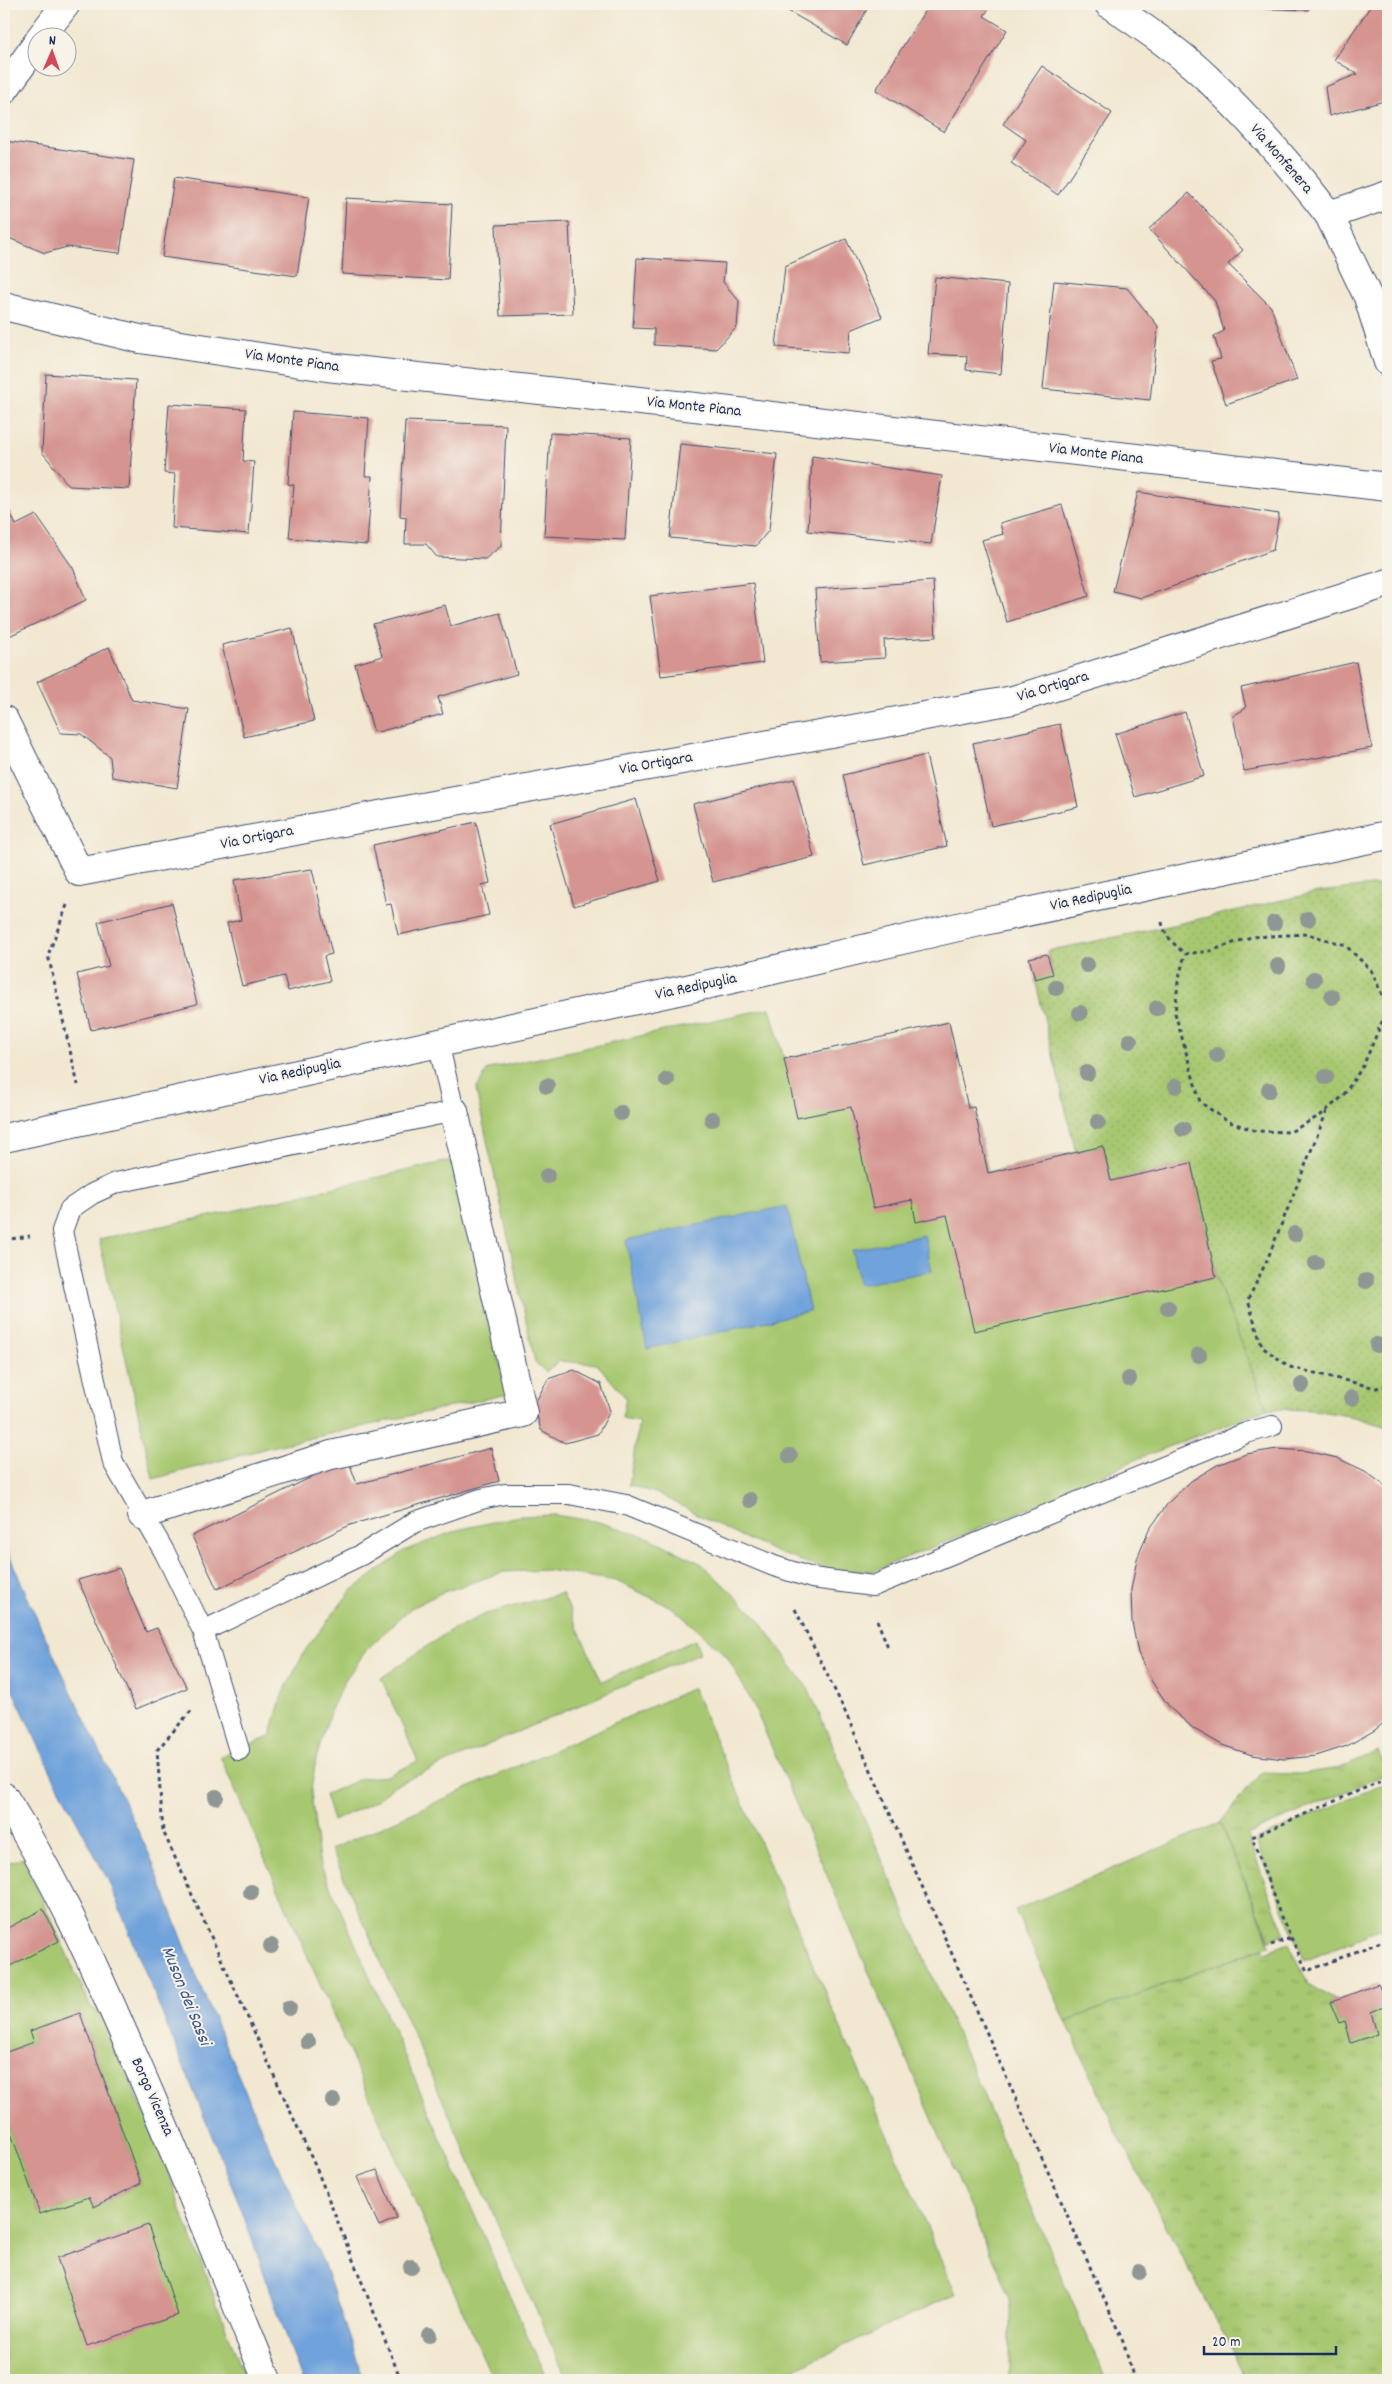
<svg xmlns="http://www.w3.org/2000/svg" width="1392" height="2384" font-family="Dekko,sans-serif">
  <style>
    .grass { fill: url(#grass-tufts); stroke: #617c67 }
    .park { fill: url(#park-dots); stroke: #617c67 }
    .garden { fill: #a7c870; stroke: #617c67 }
    .water { fill: #70a2db; stroke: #46689c }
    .building { fill: #d59490 }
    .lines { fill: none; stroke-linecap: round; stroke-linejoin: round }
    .service-casing { stroke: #3b4b6f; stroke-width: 22 }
    .pedestrian-casing { stroke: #3b4b6f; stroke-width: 30 }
    .minor-casing { stroke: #3b4b6f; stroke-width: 30 }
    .tertiary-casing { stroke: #3b4b6f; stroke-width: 30 }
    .path { stroke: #3b4b6f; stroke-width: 3; stroke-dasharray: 4 4; stroke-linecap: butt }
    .service { stroke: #fff; stroke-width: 20 }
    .pedestrian { stroke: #fff; stroke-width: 28 }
    .minor { stroke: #fff; stroke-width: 28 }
    .tertiary { stroke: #fff; stroke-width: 28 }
    .tree { fill: #8f9794 }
    .labels { text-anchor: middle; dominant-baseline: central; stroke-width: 4; stroke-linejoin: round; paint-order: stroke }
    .street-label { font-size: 16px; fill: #1b2f5e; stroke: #f7f3e8 }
    .water-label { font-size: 18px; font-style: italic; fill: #39578a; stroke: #f7f3e8 }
  </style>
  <defs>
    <pattern id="grass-tufts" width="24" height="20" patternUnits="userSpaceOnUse" patternTransform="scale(1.25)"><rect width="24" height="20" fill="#a7c870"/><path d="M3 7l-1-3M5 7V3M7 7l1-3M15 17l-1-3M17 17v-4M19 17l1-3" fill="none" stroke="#8fac63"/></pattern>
    <pattern id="park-dots" width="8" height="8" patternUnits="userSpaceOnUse" patternTransform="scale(1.25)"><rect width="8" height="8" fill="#a7c870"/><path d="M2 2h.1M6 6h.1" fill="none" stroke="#8fac63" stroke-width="1.8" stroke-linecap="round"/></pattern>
  </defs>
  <rect width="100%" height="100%" fill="#f7f3e8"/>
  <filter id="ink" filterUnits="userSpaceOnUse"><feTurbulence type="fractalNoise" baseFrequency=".02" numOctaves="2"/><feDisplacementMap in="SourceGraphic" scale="10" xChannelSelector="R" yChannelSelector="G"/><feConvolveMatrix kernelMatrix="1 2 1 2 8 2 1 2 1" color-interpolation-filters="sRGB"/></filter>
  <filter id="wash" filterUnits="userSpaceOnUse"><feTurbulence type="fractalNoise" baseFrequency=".0096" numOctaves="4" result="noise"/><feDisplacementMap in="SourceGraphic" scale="20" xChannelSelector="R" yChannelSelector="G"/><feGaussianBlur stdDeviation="1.12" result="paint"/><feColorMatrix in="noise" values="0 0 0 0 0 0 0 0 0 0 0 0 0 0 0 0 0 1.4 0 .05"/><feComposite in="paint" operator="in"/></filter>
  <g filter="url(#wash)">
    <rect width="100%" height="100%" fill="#f2e8d1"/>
    <path class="grass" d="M1378,1751L1388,1773L1247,1835L1285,1935L1270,1940L1220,1823L1260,1773L1299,1774L1340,1768Z
      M1289,1943L1308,1984L1335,2000L1330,2003L1339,2023L1345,2021L1351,2043L1377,2034L1371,2012L1388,2005V2380H1247L1117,2133L1066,2021L1264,1948L1266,1952Z"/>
    <path class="park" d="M1388,884V1427L1354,1417L1314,1410L1267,1409L1216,1277L1191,1164L1111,1181L1076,1153L1035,979L1053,974L1047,951L1159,928L1318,892Z"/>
    <path class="garden" d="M770,1008L784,1059L949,1022L968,1108L974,1107L988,1172L1103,1146L1111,1181L1191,1163L1216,1277L1267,1409L1137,1459L1042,1503L873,1571H831L778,1553L727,1530L659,1494L629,1485L639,1421L622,1418L626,1398L597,1364L559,1361L546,1372L535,1362L476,1090L488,1069Z
      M452,1160L507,1394L267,1448L153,1479L99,1239L215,1215Z
      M554,1515L595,1521L650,1538L702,1564L758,1618L809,1690L1106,2380H1007L1010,2367V2299L753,1704L727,1656L673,1608L616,1581L548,1570L503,1572L441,1593L411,1608L368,1648L345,1680L330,1712L316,1759L311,1791L319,1861L547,2380H493L220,1756L270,1737L282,1695L306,1649L350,1592L404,1551L457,1530L519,1516Z
      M562,1593L602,1682L695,1640L700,1653L393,1786L378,1800L333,1821L325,1795L362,1778L387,1776L418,1761L381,1678L449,1631L486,1614Z
      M693,1688L956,2294L770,2380H567L331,1849Z
      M1388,1782V1926L1305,1961L1255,1840Z
      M1220,1823L1271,1945L1066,2021L1015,1910Z
      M23,1858L91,2007L102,2015L167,2166L182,2213L246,2380H4V2114L40,2214L89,2197L94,2207L141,2183L80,2013L31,2031L34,2042L4,2053V1864Z"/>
    <path class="water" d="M787,1206L810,1311L647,1349L626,1240Z
      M924,1235L932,1271L859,1285L852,1250Z
      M4,1543L42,1630L150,1856L204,1995L266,2140L323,2262L364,2380H302L239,2203L108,1880L53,1776L4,1672Z"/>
    <g id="blocks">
      <path class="building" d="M776,4H870L847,45Z
        M929,4H984L990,7L984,16L1007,30L944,132L876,90Z
        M1216,4H1312L1308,10L1218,7L1215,6Z
        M1372,4H1388V100L1329,116L1325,87L1358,74L1334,60Z
        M1042,66L1112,113L1058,195L1011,163L1026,140L1003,124Z
        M5,141L134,160L120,253L67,247L45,253L4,236Z
        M174,178L309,197L297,276L162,257Z
        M1189,193L1243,250L1228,264L1271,307L1297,380L1226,404L1211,361L1221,359L1214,336L1224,331L1215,301L1149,229Z
        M346,198L452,204L448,280L342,274Z
        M569,222L573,314L500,316L496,225Z
        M846,239L882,317L851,330L849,353L776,347L785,266Z
        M637,258L725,263L723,282L739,301L737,327L716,349L654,345V329L633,328Z
        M935,277L1008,284L1001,374L966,370L967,356L928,354Z
        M1054,281L1127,288L1158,326L1150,400L1043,389Z
        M46,374L136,380L129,489L69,486L42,452Z
        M169,404L246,409L243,461L254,462L249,534L172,528L175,474L164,473Z
        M293,412L369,418L365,476H372L367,545L289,538L294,485L288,484Z
        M405,421L506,425L501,546L485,559L437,557L426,544H405L406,517L400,516Z
        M550,433L631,438L625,540L544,536Z
        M680,444L777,454L769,530L756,546L670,538Z
        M812,456L942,476L931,544L808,531Z
        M1138,492L1279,514L1273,550L1141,598L1113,591Z
        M1062,505L1089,596L1007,622L982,540L1003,534L1000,523Z
        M4,506H7L16,525L36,515L73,568L86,600L7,637L4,628Z
        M933,581L936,637L884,640L885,658L820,662L815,589Z
        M753,583L763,663L661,676L650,596Z
        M445,605L451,626L500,613L517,674L438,697L443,714L374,733L355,664L382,656L373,624Z
        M292,628L314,721L244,737L222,645Z
        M109,647L132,700L189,709L177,788L112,777L110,757L81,734L61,733L37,682Z
        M1356,662L1372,748L1244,771L1233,716L1246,708L1241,688Z
        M1185,712L1204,776L1135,797L1115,734Z
        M1060,724L1078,807L991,826L973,743Z
        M926,755L947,846L864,865L843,775Z
        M794,779L814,857L713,882L693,804Z
        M636,799L660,881L574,906L550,824Z
        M476,822L490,883L482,885L489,915L398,935L391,904L386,905L373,845Z
        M312,869L332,954L324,956L330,981L288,991L284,976L242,986L227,923L241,920L234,880Z
        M172,903L197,1004L91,1030L77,974L109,966L98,922Z
        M1047,954L1053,974L1035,979L1029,958Z
        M949,1022L968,1108L974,1107L988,1173L1103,1146L1111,1181L1191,1163L1216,1277L974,1331L947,1215L916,1222L912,1200L873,1208L851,1107L797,1118L784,1059Z
        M574,1370L601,1384L610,1411L598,1434L565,1443L541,1430L534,1405L548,1379Z
        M491,1448L499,1481L350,1525L217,1589L192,1536L348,1459L357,1484Z
        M1277,1449L1307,1451L1337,1458L1365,1471L1388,1488V1719L1375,1730L1347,1746L1316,1756L1284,1759L1252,1755L1222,1745L1194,1729L1170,1708L1152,1682L1138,1653L1132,1622L1131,1590L1137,1559L1149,1530L1168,1503L1191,1481L1217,1465L1246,1454Z
        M119,1568L146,1632L157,1628L187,1688L136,1709L78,1580Z
        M43,1909L59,1941L6,1968L4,1964V1930Z
        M1378,1984L1388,2005L1371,2012L1377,2034L1351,2043L1345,2021L1339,2023L1330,2002Z
        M80,2013L141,2183L94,2207L89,2197L40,2214L4,2114V2053L34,2042L30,2031Z
        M377,2170L397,2218L379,2226L357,2177Z
        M148,2225L178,2315L87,2346L57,2258Z"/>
    </g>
  </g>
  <g filter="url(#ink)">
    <use href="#blocks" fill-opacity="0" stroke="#3b4b6f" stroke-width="1"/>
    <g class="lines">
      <defs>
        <path id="service" d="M438,1042L454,1111L116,1183L92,1194L70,1209L62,1231L113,1462L165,1553L203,1631L361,1555L415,1522L481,1499L505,1494H569L626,1505L774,1566L812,1578L873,1586L1246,1433L1272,1426
          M203,1631L239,1750"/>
        <path id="pedestrian" d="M40,38L66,4
          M4,90L38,42
          M142,1515L331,1455L523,1413L454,1111"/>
        <path id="minor" d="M1109,4C1142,27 1178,50 1207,78C1251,120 1292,167 1329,215
          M4,306L140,339L327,367L695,407L1388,487
          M4,720L79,872L416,808L1013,700L1388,583
          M4,1797C51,1871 87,1950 122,2030C173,2145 220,2263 267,2380"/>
        <path id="tertiary" d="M1388,195L1329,215L1368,297L1388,362
          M4,1138L760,973L975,923L1388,835"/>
      </defs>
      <use href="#service" class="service-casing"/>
      <use href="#pedestrian" class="pedestrian-casing"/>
      <use href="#minor" class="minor-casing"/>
      <use href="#tertiary" class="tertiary-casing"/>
      <path class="path" d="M67,905L48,955L78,1085
        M1162,922C1164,936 1175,945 1185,954L1210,951L1251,937L1307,934L1345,945L1371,970L1388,1008L1363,1066L1343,1096L1321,1115L1290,1132L1256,1131L1227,1121L1200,1102L1175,1013L1178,982L1185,954
        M1327,1111L1267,1260L1248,1300L1262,1347L1290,1367L1376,1388L1388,1386
        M4,1240L30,1236
        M795,1609L843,1707L1124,2344L1134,2380
        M877,1620L888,1647
        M191,1711L157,1750L163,1831L317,2170L401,2380
        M1388,1778L1252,1837L1281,1917L1307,1971L1388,1939
        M1271,1945L1291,1938"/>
      <use href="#service" class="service"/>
      <use href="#pedestrian" class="pedestrian"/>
      <use href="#minor" class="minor"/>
      <use href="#tertiary" class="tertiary"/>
    </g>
    <g class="tree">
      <circle cx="1308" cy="919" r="8"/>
      <circle cx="1274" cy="923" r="8"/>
      <circle cx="1087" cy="965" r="8"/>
      <circle cx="1278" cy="966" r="8"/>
      <circle cx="1314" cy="979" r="8"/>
      <circle cx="1056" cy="988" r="8"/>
      <circle cx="1332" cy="997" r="8"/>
      <circle cx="1157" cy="1008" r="8"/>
      <circle cx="1080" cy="1013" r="8"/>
      <circle cx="1130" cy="1041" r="8"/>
      <circle cx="1217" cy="1055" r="8"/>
      <circle cx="1087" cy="1073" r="8"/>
      <circle cx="1326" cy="1077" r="8"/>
      <circle cx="667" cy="1080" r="8"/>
      <circle cx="547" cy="1086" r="8"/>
      <circle cx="1176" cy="1086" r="8"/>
      <circle cx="1269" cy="1090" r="8"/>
      <circle cx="621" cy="1113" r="8"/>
      <circle cx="712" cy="1119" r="8"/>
      <circle cx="1098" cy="1122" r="8"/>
      <circle cx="1183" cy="1129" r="8"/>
      <circle cx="547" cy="1176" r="8"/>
      <circle cx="1295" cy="1234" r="8"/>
      <circle cx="1316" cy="1263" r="8"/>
      <circle cx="1366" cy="1281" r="8"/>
      <circle cx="1168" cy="1308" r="8"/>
      <circle cx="1377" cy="1345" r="8"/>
      <circle cx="1199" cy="1355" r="8"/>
      <circle cx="1129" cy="1379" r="8"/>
      <circle cx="1302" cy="1385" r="8"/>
      <circle cx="1352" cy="1398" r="8"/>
      <circle cx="790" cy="1456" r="8"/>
      <circle cx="750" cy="1500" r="8"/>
      <circle cx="216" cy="1797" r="8"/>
      <circle cx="251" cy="1892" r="8"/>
      <circle cx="271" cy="1946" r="8"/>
      <circle cx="289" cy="2008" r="8"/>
      <circle cx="308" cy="2042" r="8"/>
      <circle cx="333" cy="2101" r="8"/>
      <circle cx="411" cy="2267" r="8"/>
      <circle cx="1139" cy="2272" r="8"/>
      <circle cx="429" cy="2335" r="8"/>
    </g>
  </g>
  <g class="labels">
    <g class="street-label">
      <text transform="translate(1281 159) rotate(49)">Via Monfenera</text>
      <text transform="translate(292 361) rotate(8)">Via Monte Piana</text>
      <text transform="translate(694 407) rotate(6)">Via Monte Piana</text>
      <text transform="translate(1096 454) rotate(7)">Via Monte Piana</text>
      <text transform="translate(1053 687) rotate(-17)">Via Ortigara</text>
      <text transform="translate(656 764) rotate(-10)">Via Ortigara</text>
      <text transform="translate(257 838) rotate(-11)">Via Ortigara</text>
      <text transform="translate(1091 898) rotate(-12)">Via Redipuglia</text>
      <text transform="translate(696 987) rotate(-12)">Via Redipuglia</text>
      <text transform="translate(300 1072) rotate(-12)">Via Redipuglia</text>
      <text transform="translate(152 2097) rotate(66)">Borgo Vicenza</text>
    </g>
    <g class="water-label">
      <text transform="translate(185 1996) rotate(68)">Muson dei Sassi</text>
    </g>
  </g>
  <rect width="1392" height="2384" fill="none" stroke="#f7f3e8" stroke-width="20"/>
  <g transform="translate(52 52) rotate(2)"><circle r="24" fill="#f7f3e8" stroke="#9fa5b1"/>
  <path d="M0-4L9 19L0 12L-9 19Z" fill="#d1495b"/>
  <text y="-8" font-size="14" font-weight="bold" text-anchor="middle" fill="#1b2f5e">N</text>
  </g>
  <path d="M1204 2346v8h132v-8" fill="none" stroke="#1b2f5e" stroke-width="2.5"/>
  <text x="1212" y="2346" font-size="15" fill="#1b2f5e" stroke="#f7f3e8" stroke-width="4" paint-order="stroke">20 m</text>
</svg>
